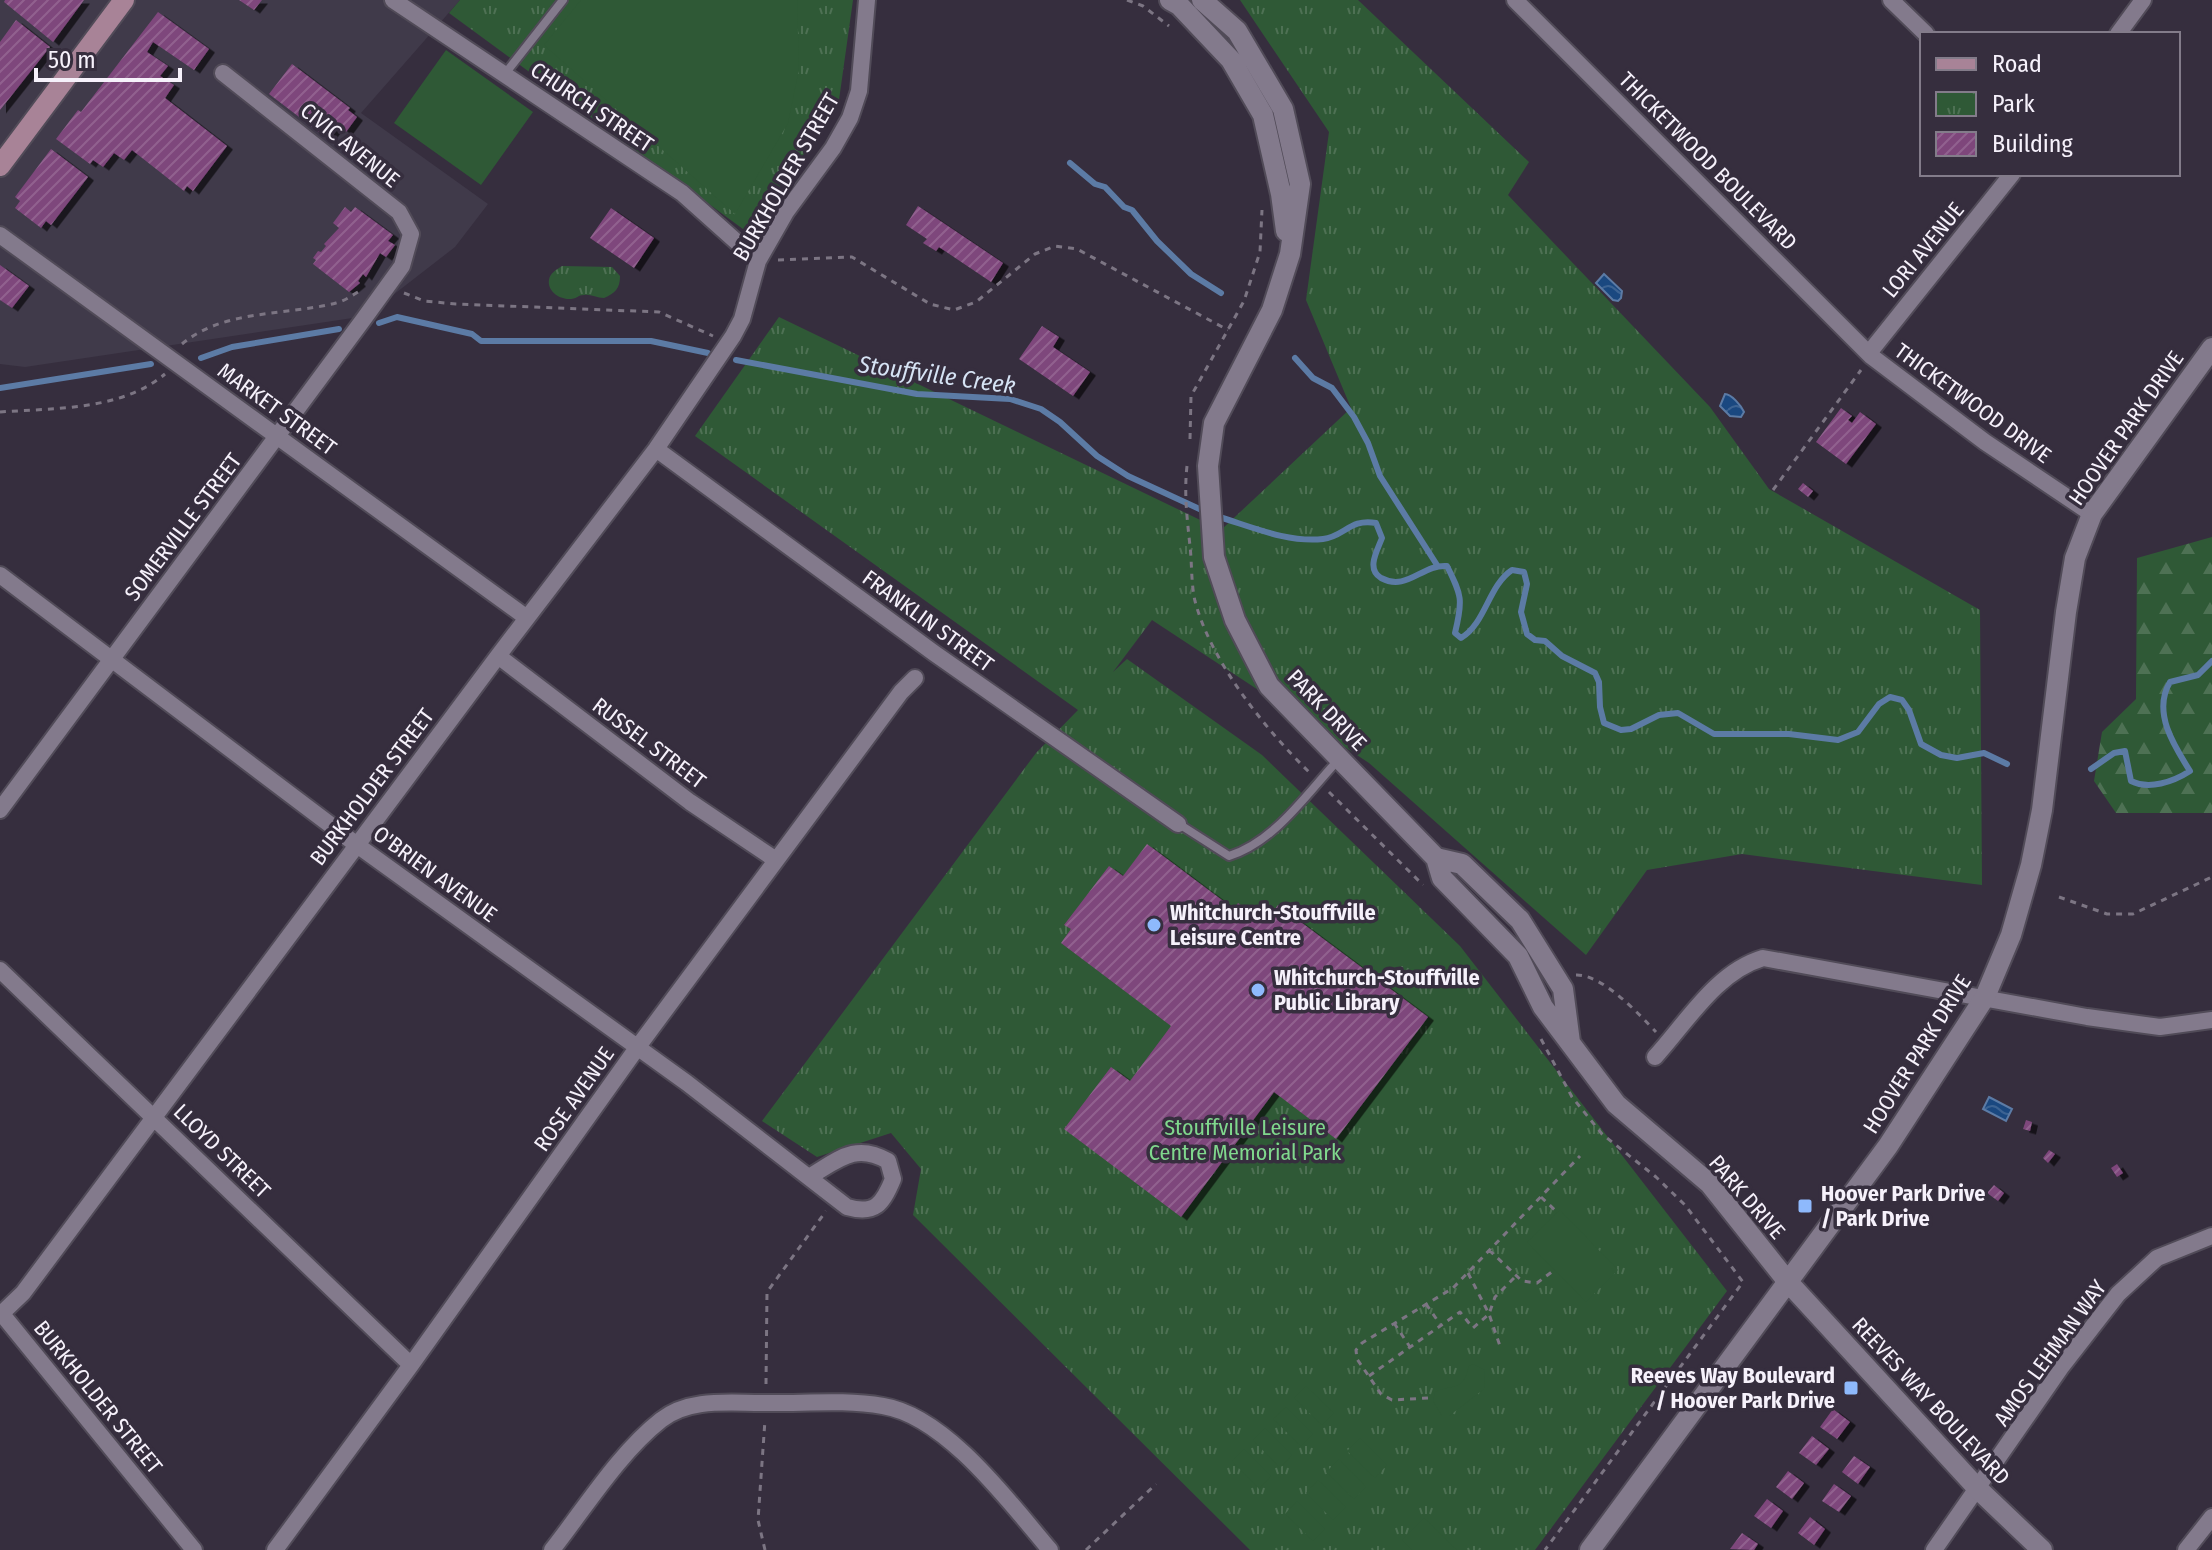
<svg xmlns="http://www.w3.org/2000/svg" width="2212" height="1550" font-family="'Fira Sans Condensed',sans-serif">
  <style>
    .commercial { fill: #403a4a }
    .forest { fill: url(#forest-firs) }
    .park { fill: url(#park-tufts) }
    .pitch { fill: #2f5936 }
    .water { fill: url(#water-waves); stroke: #5c7ba5; stroke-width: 2 }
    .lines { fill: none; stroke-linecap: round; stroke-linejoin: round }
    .stream { stroke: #5c7ba5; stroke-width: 6 }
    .building { fill: url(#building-hatch); filter: url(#shadow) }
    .service-casing { stroke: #514b58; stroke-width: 12 }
    .minor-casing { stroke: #514b58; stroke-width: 20 }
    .tertiary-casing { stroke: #514b58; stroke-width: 24 }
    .secondary-casing { stroke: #514b58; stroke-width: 24 }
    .path { stroke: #7c7583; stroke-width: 3; stroke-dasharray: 6 6; stroke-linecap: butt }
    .service { stroke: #837a8c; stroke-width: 8 }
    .minor { stroke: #837a8c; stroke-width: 16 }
    .tertiary { stroke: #837a8c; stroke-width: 20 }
    .secondary { stroke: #a88397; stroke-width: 20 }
    .poi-dot { fill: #8eb9fc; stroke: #362e3e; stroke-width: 3 }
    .labels { text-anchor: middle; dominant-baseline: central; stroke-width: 7; stroke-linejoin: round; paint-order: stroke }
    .street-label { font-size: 22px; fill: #f6f1fb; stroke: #362e3e }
    .poi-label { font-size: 22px; font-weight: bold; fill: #f6f1fb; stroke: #362e3e; text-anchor: start }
    .park-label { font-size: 22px; fill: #80d88d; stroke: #362e3e }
    .water-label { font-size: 24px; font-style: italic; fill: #d6e3f4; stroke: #362e3e }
  </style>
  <defs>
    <pattern id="forest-firs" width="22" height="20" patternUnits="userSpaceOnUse" patternTransform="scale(2)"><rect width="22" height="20" fill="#2f5936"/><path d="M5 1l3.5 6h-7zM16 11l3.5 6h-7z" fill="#4e7154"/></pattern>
    <pattern id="park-tufts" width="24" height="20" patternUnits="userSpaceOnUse" patternTransform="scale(2)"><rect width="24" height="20" fill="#2f5936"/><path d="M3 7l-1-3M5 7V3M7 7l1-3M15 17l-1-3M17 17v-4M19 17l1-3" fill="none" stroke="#4e7154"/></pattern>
    <pattern id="water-waves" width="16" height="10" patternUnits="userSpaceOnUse" patternTransform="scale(2)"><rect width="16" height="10" fill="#1a4880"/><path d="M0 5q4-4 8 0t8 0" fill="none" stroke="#3c6393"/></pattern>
    <pattern id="building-hatch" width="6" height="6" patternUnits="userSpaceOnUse" patternTransform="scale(2)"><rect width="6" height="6" fill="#7e467b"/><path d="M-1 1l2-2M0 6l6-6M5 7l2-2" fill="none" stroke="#91618f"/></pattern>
    <filter id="shadow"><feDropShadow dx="6" dy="3.5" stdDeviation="0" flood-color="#0009"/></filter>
  </defs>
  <rect width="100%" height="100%" fill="#362e3e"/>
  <path class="commercial" d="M0,0H460L361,113L488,204L455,247L366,316L25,367L0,364Z"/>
  <path class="forest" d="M2212,537V813H2116L2094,781L2102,732L2136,699L2137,558Z"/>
  <path class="park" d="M460,0H853L838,107L747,232L449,13Z
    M1240,0H1358L1529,162L1508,195L1710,407L1769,489L1980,610L1982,885L1742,854L1647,870L1586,955L1369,763L1152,620L1113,672L1127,659L1262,755L1460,946L1727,1291L1535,1550H1250L913,1215L921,1169L891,1133L817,1157L762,1121L1036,753L1078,710L695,436L779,317L1221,530L1351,408L1306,300L1329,132Z
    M562,266L612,267L620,276C620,289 615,293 604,298C597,298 590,294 584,295C577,295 579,298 571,299C561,300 547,292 549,280C550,273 556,270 562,266Z"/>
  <path class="pitch" d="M581,0H797L799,69L788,123L735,214L544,45Z
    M446,50L533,112L481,185L394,123Z
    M1560,1210L1618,1270L1586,1302L1527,1242Z
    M1473,1364L1485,1370L1484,1389L1449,1416H1442L1433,1401L1435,1392C1454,1383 1462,1393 1469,1366Z
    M1306,1386L1334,1413L1322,1425L1294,1398Z
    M1286,1407L1313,1434L1301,1446L1273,1419Z
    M1265,1428L1292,1455L1280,1468L1253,1440Z
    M1360,1438L1387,1465L1375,1478L1347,1451Z
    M1244,1449L1271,1476L1259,1489L1232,1461Z
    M1339,1459L1366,1487L1354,1499L1326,1472Z
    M1318,1480L1346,1507L1333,1520L1306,1493Z
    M1297,1501L1325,1529L1313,1541L1285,1514Z
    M1424,1518L1457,1550H1412L1402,1540Z"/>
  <path class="water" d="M1604,274L1622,291L1621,298L1618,301L1613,300L1596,283Z
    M1725,394C1731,394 1741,405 1744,412L1741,417L1730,416L1720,406Z
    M1989,1097L2012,1109L2006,1121L1983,1109Z"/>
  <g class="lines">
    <path class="stream" d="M1070,163L1095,184L1105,187L1124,207L1132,210L1157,241L1191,274L1221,293
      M379,323L397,317L472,334L481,341H651L708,353
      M201,358L232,347L339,329
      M1295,358L1313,378L1332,388L1354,417L1368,443L1380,476L1437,565
      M736,360L917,394L1010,399L1041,409L1060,422L1097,456L1128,476L1206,512
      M0,388L151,364
      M1216,516C1250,526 1287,543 1323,539C1344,537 1350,518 1376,523L1382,538C1377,551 1366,569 1381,578C1407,592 1422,564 1447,566C1462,596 1463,600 1455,633L1461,638C1486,623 1488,586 1512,570L1524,572L1527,584L1521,612L1527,634L1535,640L1545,641L1562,656L1595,673L1599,682L1600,707L1604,723L1621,730L1631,729L1659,715L1678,713L1714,734H1789L1838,740L1858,732L1879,704L1890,697L1902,700L1909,710L1921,744L1941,755L1957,758L1984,753L2007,764
      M2091,769L2114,753L2125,751L2131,781C2149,790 2173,782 2190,771C2174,746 2152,712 2170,682L2198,675L2212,661"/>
  </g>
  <path class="building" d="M5,0H84L53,42L4,2Z
    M239,0H262L254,10Z
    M158,12L209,49L194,70L153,42L147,52L168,66L160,76L174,85L165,98L227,146L193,191L187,186L184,191L132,150L124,160L114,153L103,167L93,160L90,164L56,139L78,110L81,112Z
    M16,20L50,47L0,110V42Z
    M292,64L350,108L348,110L357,117L346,132L338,125L328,139L269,94Z
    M51,149L88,177L51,225L46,221L41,228L15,208L20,201L15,197Z
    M918,206L1003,263L991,282L939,247L936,251L923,243L927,239L906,225Z
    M345,207L351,212L355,207L393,235L388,241L395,245L386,257L380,253L366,277L363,274L358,281L360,283L349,292L313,264L316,260L313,258L318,251L321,252L326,246L324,244L339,228L333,223Z
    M611,208L654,238L634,268L590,238Z
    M0,265L29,286L12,308L0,300Z
    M1042,326L1059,337L1053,347L1090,372L1073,396L1019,359Z
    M1841,408L1852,416L1848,420L1852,423L1860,412L1876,424L1846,464L1816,442Z
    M1803,483L1813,491L1808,497L1798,489Z
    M1147,844L1234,909L1238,903L1265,923L1278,905L1428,1017L1336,1139L1274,1092L1181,1217L1064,1129L1111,1067L1130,1081L1171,1026L1061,943L1071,929L1064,925L1109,866L1123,876Z
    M2026,1120L2032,1122L2030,1131L2023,1129Z
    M2049,1150L2055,1154L2048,1163L2043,1158Z
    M2117,1164L2123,1173L2117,1177L2111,1168Z
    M1994,1185L2004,1193L1998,1201L1987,1193Z
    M1833,1409L1850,1422L1837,1439L1820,1427Z
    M1812,1436L1829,1449L1816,1465L1799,1453Z
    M1854,1456L1870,1467L1858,1484L1842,1472Z
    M1788,1471L1804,1483L1792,1499L1776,1487Z
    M1834,1484L1851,1496L1839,1512L1822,1501Z
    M1767,1499L1783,1511L1771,1528L1754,1516Z
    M1810,1517L1825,1529L1814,1545L1798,1533Z
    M1742,1533L1758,1544L1754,1550L1730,1549Z"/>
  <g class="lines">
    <defs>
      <path id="service" d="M504,75L563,0
        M1179,824L1229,856C1276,841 1307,793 1340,758"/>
      <path id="minor" d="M393,0L682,193L758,261
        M1515,0L1871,356L1985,442L2092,514
        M1891,0L1926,34
        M2118,34L2143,0
        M0,235L527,618
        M1869,353L2012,174
        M656,449L934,653L1178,824
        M0,575L357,845L687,1083L847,1207C875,1215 883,1204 893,1179L888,1161C855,1142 838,1160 809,1177
        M498,656L690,802L776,860
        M0,810L363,320L402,266L411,234L399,212L223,73
        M0,970L411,1365
        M1655,1057C1687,1022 1716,972 1763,958L2087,1017L2160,1027L2212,1020
        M2,1314L194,1550
        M0,1315L23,1293L498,656L656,449L733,336L742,319L758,261L786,212L833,148L850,118L859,91L867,0
        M275,1550L411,1365L637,1048L901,692L915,678
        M552,1550C585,1508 619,1453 661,1420C689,1398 728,1403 761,1403C801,1404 843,1399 883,1406C946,1416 1010,1503 1050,1550
        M1934,1550L2062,1366L2118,1294L2157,1258L2212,1236
        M2186,1550L2212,1517"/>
      <path id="tertiary" d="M1170,0L1179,5L1231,60L1263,115L1281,194L1286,231
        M1202,0L1237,31L1283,109L1300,184L1290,254L1272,310L1214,423L1208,466L1214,557L1235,620L1269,686L1436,858L1442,878L1518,956L1543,1007L1616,1104L1710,1184L1788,1282L1979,1490L2042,1550
        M1436,858L1462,864L1520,920L1563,989L1570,1042
        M1590,1550L1888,1146L1985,997L2011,935L2031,865L2042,810L2066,612L2075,558L2092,514L2212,348"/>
      <path id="secondary" d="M0,166L124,0"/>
    </defs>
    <use href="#service" class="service-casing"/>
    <use href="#minor" class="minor-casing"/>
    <use href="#tertiary" class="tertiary-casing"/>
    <use href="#secondary" class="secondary-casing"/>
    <path class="path" d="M1127,0L1143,6L1169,26
      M778,260L852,257L930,304L954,310L976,302L1035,254L1055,246L1077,249L1228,330
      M404,293L424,301L456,304L659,312L713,336
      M182,344C224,309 285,316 336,303C345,301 354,294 363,289
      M0,412C54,408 121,411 165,374
      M1190,439L1191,396L1244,301L1260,252L1262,210
      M1187,466C1184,493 1187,518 1190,546C1192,563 1191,584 1195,601C1211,662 1265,729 1310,773
      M1773,490L1861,370
      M1329,792L1423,885
      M2059,897L2107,914H2133L2212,877
      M1576,975C1602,974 1639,1014 1656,1032
      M1541,1039L1572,1097L1602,1134L1656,1177L1685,1205L1743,1282L1545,1550
      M1541,1197L1557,1212
      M1489,1250L1522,1281L1537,1283L1553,1271
      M1468,1273L1489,1314L1500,1346
      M1426,1304L1440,1324
      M1394,1323L1410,1347
      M1369,1376L1460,1312L1473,1328L1489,1314L1495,1297L1517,1275
      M766,1384L767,1292L826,1211
      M1428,1398L1392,1400L1381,1394L1357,1359L1356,1350L1362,1343L1453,1288L1580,1156
      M765,1550L758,1520L765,1420
      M1086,1550L1156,1484"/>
    <use href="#service" class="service"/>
    <use href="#minor" class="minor"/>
    <use href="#tertiary" class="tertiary"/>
    <use href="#secondary" class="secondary"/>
  </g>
  <g class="poi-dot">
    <circle cx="1154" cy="925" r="8"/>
    <circle cx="1258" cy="990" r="8"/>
    <rect x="1797" y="1198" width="16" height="16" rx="4"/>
    <rect x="1843" y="1380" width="16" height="16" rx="4"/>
  </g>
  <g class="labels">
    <g class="street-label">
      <text transform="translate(592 107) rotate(34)">CHURCH STREET</text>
      <text transform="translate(350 145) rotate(39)">CIVIC AVENUE</text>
      <text transform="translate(1708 161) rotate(45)">THICKETWOOD BOULEVARD</text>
      <text transform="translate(786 177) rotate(-60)">BURKHOLDER STREET</text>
      <text transform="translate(1923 250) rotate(-51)">LORI AVENUE</text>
      <text transform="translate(1973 403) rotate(36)">THICKETWOOD DRIVE</text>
      <text transform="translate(277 409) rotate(36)">MARKET STREET</text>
      <text transform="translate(2126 428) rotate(-55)">HOOVER PARK DRIVE</text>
      <text transform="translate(183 527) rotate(-53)">SOMERVILLE STREET</text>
      <text transform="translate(928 621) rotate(36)">FRANKLIN STREET</text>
      <text transform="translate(1327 710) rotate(46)">PARK DRIVE</text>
      <text transform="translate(649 743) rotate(37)">RUSSEL STREET</text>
      <text transform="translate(372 787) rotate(-53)">BURKHOLDER STREET</text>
      <text transform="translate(435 874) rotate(36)">O'BRIEN AVENUE</text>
      <text transform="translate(1917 1054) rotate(-58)">HOOVER PARK DRIVE</text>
      <text transform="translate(574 1099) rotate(-55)">ROSE AVENUE</text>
      <text transform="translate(222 1151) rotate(44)">LLOYD STREET</text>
      <text transform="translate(1747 1197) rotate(49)">PARK DRIVE</text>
      <text transform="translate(2050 1353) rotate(-54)">AMOS LEHMAN WAY</text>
      <text transform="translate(98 1397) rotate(51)">BURKHOLDER STREET</text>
      <text transform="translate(1931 1401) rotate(47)">REEVES WAY BOULEVARD</text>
    </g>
    <g class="poi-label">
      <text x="1170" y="912">Whitchurch-Stouffville<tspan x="1170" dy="25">Leisure Centre</tspan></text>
      <text x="1274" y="977">Whitchurch-Stouffville<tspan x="1274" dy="25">Public Library</tspan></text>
      <text x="1821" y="1193">Hoover Park Drive<tspan x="1821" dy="25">/ Park Drive</tspan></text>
      <text x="1835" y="1375" text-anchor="end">Reeves Way Boulevard<tspan x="1835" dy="25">/ Hoover Park Drive</tspan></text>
    </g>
    <g class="park-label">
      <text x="1245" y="1127">Stouffville Leisure<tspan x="1245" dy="25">Centre Memorial Park</tspan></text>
    </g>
    <g class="water-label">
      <text transform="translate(937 375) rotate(8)">Stouffville Creek</text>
    </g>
  </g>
  <rect x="1920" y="32" width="260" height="144" fill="#362e3e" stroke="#837c8a" stroke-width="2"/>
  <rect x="1936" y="58" width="40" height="12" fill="#a88397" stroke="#837c8a" stroke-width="2"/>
  <text x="1992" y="72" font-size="24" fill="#f6f1fb">Road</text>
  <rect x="1936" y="92" width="40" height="24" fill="url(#park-tufts)" stroke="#837c8a" stroke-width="2"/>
  <text x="1992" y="112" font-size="24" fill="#f6f1fb">Park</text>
  <rect x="1936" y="132" width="40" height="24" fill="url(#building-hatch)" stroke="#837c8a" stroke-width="2"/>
  <text x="1992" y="152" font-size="24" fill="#f6f1fb">Building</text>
  <path d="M36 68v12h144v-12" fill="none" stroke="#f6f1fb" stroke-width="4"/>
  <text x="48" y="68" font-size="24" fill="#f6f1fb" stroke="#362e3e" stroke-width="6" paint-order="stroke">50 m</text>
</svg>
